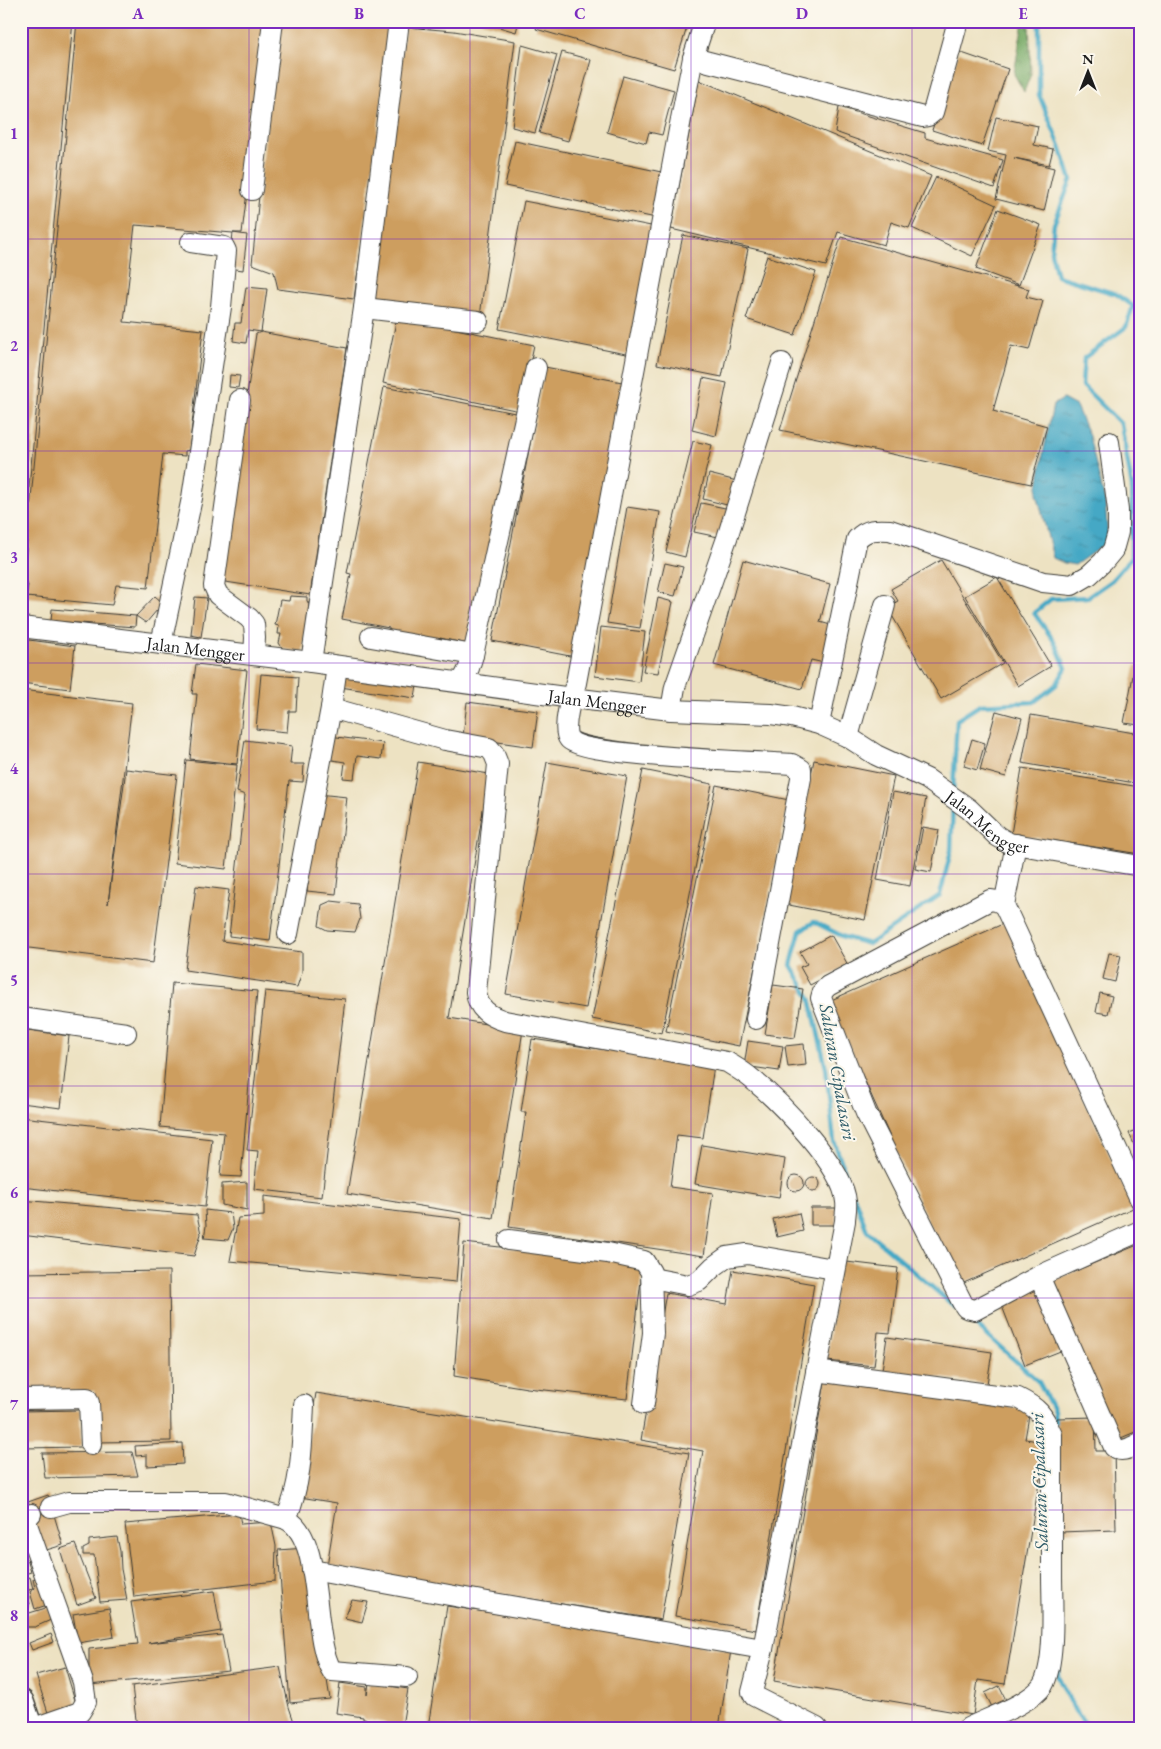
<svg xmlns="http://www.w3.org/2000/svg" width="1161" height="1749" font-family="'EB Garamond',serif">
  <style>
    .forest { fill: url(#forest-crowns); stroke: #486240 }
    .water { fill: url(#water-ripples); stroke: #306270 }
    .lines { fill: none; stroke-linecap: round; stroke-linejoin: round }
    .stream { stroke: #45a8c5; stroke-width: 4.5 }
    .building { fill: #cd9e5f }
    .minor-casing { stroke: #3b3a35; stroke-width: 22 }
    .major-casing { stroke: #3b3a35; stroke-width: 28 }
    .minor { stroke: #fff; stroke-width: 20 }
    .major { stroke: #fff; stroke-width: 25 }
    .grid { fill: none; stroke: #7b2cbf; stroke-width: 1; stroke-opacity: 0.55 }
    .labels { text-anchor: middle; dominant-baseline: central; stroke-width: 4; stroke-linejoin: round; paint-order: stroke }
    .street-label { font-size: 18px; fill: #1c1c1c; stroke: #fbf7ec }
    .water-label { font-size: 19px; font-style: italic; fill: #2e5b68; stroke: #fbf7ec }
    .neatline { fill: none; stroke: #7b2cbf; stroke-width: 2 }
    .grid-label { font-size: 16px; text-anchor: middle; font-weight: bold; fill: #7b2cbf }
  </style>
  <defs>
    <pattern id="forest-crowns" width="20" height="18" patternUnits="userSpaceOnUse" patternTransform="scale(1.25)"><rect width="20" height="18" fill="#75a864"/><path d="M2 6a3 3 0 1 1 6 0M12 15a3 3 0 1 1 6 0" fill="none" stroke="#5f8852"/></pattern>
    <pattern id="water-ripples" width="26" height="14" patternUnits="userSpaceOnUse" patternTransform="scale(1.25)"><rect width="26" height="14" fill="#45a8c5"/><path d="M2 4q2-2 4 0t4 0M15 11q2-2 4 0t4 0" fill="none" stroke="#39889f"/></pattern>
  </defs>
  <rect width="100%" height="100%" fill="#fbf7ec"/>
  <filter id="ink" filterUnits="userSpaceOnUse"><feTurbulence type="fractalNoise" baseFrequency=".02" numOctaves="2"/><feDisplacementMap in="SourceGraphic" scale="10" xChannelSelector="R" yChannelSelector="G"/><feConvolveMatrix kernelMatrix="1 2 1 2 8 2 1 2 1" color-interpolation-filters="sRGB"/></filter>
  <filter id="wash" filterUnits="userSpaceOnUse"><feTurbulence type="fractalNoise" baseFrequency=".0096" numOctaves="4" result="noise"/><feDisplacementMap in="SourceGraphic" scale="20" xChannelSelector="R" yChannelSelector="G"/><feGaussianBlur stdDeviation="1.12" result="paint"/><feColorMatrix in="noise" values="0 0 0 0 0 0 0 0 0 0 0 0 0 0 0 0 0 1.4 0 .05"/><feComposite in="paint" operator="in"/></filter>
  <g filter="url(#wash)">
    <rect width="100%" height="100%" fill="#ede2c2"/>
    <path class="forest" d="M1023,21H1029L1031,74L1024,92L1014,74Z"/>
    <path class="water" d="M1063,399L1076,406L1089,436L1105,501L1108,538L1102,546L1075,565L1064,563L1053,558L1037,493L1043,454L1053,405Z"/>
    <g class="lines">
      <path class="stream" d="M953,791L957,720L980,705L1034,702L1056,685L1066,668L1054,641L1034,613L1051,599L1088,597L1112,580L1131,558L1132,487L1121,424L1082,385L1084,358L1126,327L1133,306L1116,294L1057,276L1051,252L1054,224L1071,180L1060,146L1039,95V21
        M845,1172L834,1141L826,1068L810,998L791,965L800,931L814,922L844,937L869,944L940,895L951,851L953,804
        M854,1196L867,1231L954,1306
        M966,1316L1039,1382L1054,1411L1055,1422
        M1058,1664V1677L1075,1711L1089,1728"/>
    </g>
    <g id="blocks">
      <path class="building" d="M21,21H73L23,551H21Z
        M77,21H268L242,233H233L135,225L124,322L203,330L189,450L185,451V456L163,454L148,588L116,585L112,605L26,597L28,585L23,581Z
        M277,21H393L354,299L278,289L274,272L252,264Z
        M479,21H519L516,32Z
        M539,21H689L674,69L536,29Z
        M405,27L454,31L515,41L480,317L371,303Z
        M522,45L557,55L535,133L512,127Z
        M562,52L591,60L568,141L539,133Z
        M959,52L1008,69L982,146L932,130Z
        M623,76L674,90L662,135L649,132L646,143L607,132Z
        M699,80L931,176L909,228L891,222L884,245L838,232L826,266L671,229Z
        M839,107L925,133V138L1003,160L994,188L835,132Z
        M996,117L1038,126L1034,145L1053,149L1049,165L1014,158L1054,168L1044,211L996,199L1006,155L988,151Z
        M515,141L666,173L656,218L505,186Z
        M936,177L996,205L972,256L912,228Z
        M524,201L656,227L631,355L499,329Z
        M998,209L1041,225L1019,285L976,269Z
        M233,233L247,235L243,270L229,268Z
        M683,235L748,249L722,377L657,364Z
        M841,237L1029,289L1026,297L1043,301L1029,350L1011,346L993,411L1047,426L1031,484L780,430Z
        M767,256L816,272L795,335L746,319Z
        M246,287L267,289L261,332L248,330L246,343L233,341L235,323H241Z
        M397,317L534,345L520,411L383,383Z
        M261,332L347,348L310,595L219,581L256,334Z
        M545,367L627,383L575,657L492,641Z
        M230,375L240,376L238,388L229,387Z
        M703,378L727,383L716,436L692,430Z
        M384,387L520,414L473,645L440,638L438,646L388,636L389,628L342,619L351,574L347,573Z
        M693,441L712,445L685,557L666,552Z
        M709,474L737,481L731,506L703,499Z
        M701,503L730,509L723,538L694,532Z
        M627,507L660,512L640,628L607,623Z
        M743,560L830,584L820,622L834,626L824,663L811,660L802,689L714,665Z
        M941,560L1003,663L941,699L887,607L898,601L891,589Z
        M665,563L683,567L675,596L658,592Z
        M997,577L1051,666L1018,686L965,596Z
        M155,596L163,603L146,623L136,616Z
        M290,596L307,597V601L309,604L303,652L283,649L279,643L281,634H278L279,626L275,625L280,600L289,601Z
        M195,597L207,598L201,637L191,635Z
        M658,598L673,602L658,673L643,671Z
        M52,609L136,616L135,627L51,621Z
        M601,627L645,632L639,682L595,676Z
        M21,639L75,646L70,689L21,683Z
        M196,664L247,670L237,764L190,759L197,694H192Z
        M1135,665L1140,666V725L1124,723Z
        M343,669L418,679L415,698L340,687Z
        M261,674L298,677L296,711H289L287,732L256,729Z
        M21,690L132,703L108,904L126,769L177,775L153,963L21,947Z
        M467,702L538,711L533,747L463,737Z
        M996,711L1022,718L1006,777L980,770Z
        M1031,715L1140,734V784L1022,763Z
        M329,736L383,743L381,759L357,756L354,779L343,778L345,762L326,759Z
        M972,739L985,743L977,770L964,766Z
        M245,740L292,746L290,764H304L303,782L289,781L270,941L229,936L245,795L237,792Z
        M186,760L237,765L226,869L175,863Z
        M814,760L894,776L865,920L784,904Z
        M418,762L489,774L449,1018L523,1030L493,1218L347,1194Z
        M547,762L627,776L586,1008L506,994Z
        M1022,768L1140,787V854L1011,834Z
        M643,770L712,784L662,1033L592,1019Z
        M716,785L789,800L739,1046L666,1031Z
        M893,792L926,798L910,886L877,880Z
        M318,794L347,797L336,894L307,891Z
        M923,827L939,830L931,872L915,869Z
        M196,886L229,890L222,941L302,952V972L297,987L185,970Z
        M331,901L358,904L360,919L355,932L327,930L319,926L322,905Z
        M1005,923L1133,1208L957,1286L829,1001Z
        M831,935L848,965L810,985L800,967L807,964L800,952Z
        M1109,953L1121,955L1115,982L1103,979Z
        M172,983L257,991L241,1177L220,1176L224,1133L160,1127Z
        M773,985L803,989L795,1038L765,1034Z
        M265,991L345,999L322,1197L254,1189L258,1151L247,1150Z
        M1100,993L1112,996L1108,1014L1096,1012Z
        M21,1029L69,1036L61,1108L21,1103Z
        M532,1039L714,1066L703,1138L677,1135L670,1187L713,1193L704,1256L509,1227L526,1112H521Z
        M748,1041L783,1046L779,1071L744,1066Z
        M804,1044L806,1065L788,1067L785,1046Z
        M21,1117L212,1139L205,1207L21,1187Z
        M1140,1129V1158L1129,1133Z
        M702,1145L785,1159L779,1198L695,1184Z
        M788 1183a8 8 0 1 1 16 0a8 8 0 1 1-16 0Z
        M806 1184a7 7 0 1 1 14 0a7 7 0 1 1-14 0Z
        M247,1182V1210L222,1205V1184Z
        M264,1196L461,1219L456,1282L230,1261L238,1218L264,1216Z
        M21,1200L197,1215L201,1234L194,1256L21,1235Z
        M811,1208H836V1225H811Z
        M205,1210L231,1213L233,1228L228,1240L204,1238L206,1226Z
        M799,1213L803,1231L777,1237L773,1219Z
        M464,1243L643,1263L627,1399L527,1388L454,1376Z
        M1140,1244V1430L1116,1440L1049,1282Z
        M838,1261L898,1268L890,1333L878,1332L874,1366L827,1361Z
        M733,1270L814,1284L756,1630L675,1616L703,1451L641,1440L666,1293L727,1304Z
        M169,1271L171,1441L95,1442L94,1391L21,1392V1273Z
        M1038,1286L1063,1350L1025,1365L1000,1301Z
        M887,1337L992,1352L987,1384L882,1370Z
        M826,1376L1030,1410L1025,1439L1046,1442L1005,1684L978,1680L973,1715L774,1681Z
        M316,1393L689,1453L661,1620L327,1566L337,1503L300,1497Z
        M80,1410L81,1447L23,1448L21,1411Z
        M1095,1417L1096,1451H1114L1116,1530L1060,1532L1057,1418Z
        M182,1443L183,1464L147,1466V1455L136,1456L135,1446Z
        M132,1452L138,1476L45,1478L42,1453Z
        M48,1495L63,1545L43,1551L28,1502Z
        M239,1514L241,1524L271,1522L276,1546L275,1581L134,1597L125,1524Z
        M117,1537L120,1551L121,1569L127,1600L100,1602L94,1555H83V1549L89,1546V1540Z
        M75,1544L96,1598L77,1605L60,1549Z
        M306,1548L330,1699L290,1703L278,1550Z
        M27,1559L31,1572L21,1575V1560Z
        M30,1577L33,1589L21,1592V1580Z
        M41,1577L50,1604L35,1609L30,1592L35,1588L33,1579Z
        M214,1591L221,1631L148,1643L222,1635L229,1671L89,1685V1649L138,1644L131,1602Z
        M27,1593L30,1604L21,1607V1595Z
        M352,1600L368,1602L362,1622L345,1618Z
        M447,1606L731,1650L719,1728L428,1727Z
        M49,1607L53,1619L35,1627H27L23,1615Z
        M109,1608L114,1637L78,1643L73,1614Z
        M51,1634L54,1642L32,1650L29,1643Z
        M65,1667L77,1707L49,1716L36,1675Z
        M280,1667L289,1707L296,1728H137L132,1686Z
        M340,1683L367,1687V1695L369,1683L408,1689L402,1726L363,1719V1717L336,1713Z
        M999,1686L1007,1702L993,1709L985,1693Z"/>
    </g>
  </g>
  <g filter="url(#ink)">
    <use href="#blocks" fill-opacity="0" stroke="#3b3a35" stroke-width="1"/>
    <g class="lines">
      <defs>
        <g id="minor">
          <path d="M705,21L693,58L681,119L576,683C572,695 561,729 569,739C581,756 761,762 792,764L801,769V778L756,1019"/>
          <path d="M693,58L923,117L928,116L933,112L958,21"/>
          <path d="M252,190L273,21"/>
          <path d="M364,308L478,321"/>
          <path d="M240,400L214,586L218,595L249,618L254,624L255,638L254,655"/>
          <path id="s1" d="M21,627L311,662L572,698L671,710L771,714L792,717L819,724L848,737L876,755L927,779L969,809L997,836L1009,843L1140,866"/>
          <path d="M371,637L473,655"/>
          <path d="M161,644L192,498L221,307L226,251L224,247L191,242"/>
          <path d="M311,662L364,308L399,21"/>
          <path d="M462,682L469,668L473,655L536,368"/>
          <path d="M331,708L445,740L489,748L494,754L498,764L476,992C478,1009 489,1016 505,1021L727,1062C735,1067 744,1072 752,1079C779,1101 844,1167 846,1202C847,1208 845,1215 845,1221L763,1649L752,1692L754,1696L817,1728"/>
          <path d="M671,710L675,687L727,538L782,363"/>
          <path d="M819,724L857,539C867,529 876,529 890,530L1043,582L1072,585L1089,575L1103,562L1113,550L1118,532V510L1109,442"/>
          <path d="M848,737L885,605"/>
          <path d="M1016,844L1004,905L1140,1199"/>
          <path d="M1004,905L997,901L990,900L828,986L823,991L821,998L866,1113L962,1302L966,1308L975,1310L1039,1276L1140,1231"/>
          <path d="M288,934L331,708L337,666"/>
          <path d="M21,1018L126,1033"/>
          <path d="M509,1240L608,1253L644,1261L651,1272L653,1333L644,1404"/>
          <path d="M1039,1276L1114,1447C1122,1454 1131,1447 1140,1443"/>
          <path d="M652,1278L688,1285L699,1281L713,1267L727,1257L747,1254L834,1269"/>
          <path d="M816,1371L1018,1398C1038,1408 1043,1414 1052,1435C1052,1482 1052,1529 1052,1575C1052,1603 1056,1662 1043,1685C1032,1703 988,1718 968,1728"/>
          <path d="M21,1399L87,1398L89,1403L91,1445"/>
          <path d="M51,1507L69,1502H226L286,1519C325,1538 310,1636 332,1671L407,1677"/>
          <path d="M31,1514L24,1516L83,1682L86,1702L80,1712L34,1728"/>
          <path d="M286,1519C302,1482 302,1444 304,1405"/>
          <path d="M312,1570L482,1601L763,1649"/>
        </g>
        <path id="major" d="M21,1702L30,1728"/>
      </defs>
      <use href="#minor" class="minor-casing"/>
      <use href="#major" class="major-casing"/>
      <use href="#minor" class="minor"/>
      <use href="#major" class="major"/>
    </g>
  </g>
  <path class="grid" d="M249,21V1728M470,21V1728M691,21V1728M912,21V1728M21,239H1140M21,451H1140M21,663H1140M21,874H1140M21,1086H1140M21,1298H1140M21,1510H1140"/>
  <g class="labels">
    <g class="street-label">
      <text stroke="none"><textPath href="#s1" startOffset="176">Jalan Mengger</textPath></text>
      <text stroke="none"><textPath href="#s1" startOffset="581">Jalan Mengger</textPath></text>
      <text stroke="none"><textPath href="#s1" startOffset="1001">Jalan Mengger</textPath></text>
    </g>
    <g class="water-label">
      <text transform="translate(838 1072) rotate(80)">Saluran Cipalasari</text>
      <text transform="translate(1039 1482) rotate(-92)">Saluran Cipalasari</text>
    </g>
  </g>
  <rect width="1161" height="1749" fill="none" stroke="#fbf7ec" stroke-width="55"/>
  <g transform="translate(1088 72)" stroke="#fbf7ec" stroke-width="4" paint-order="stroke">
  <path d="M0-4L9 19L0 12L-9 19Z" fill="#1c1c1c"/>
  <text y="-8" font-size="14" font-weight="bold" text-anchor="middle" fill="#1c1c1c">N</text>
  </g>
  <rect x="28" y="28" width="1106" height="1694" class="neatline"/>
  <g class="grid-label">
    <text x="138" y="19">A</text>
    <text x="359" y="19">B</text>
    <text x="580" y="19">C</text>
    <text x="802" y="19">D</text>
    <text x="1023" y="19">E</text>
    <text x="14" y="139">1</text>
    <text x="14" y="351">2</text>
    <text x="14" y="563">3</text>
    <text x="14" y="774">4</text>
    <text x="14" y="986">5</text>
    <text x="14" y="1198">6</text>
    <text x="14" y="1410">7</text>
    <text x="14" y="1621">8</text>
  </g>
</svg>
